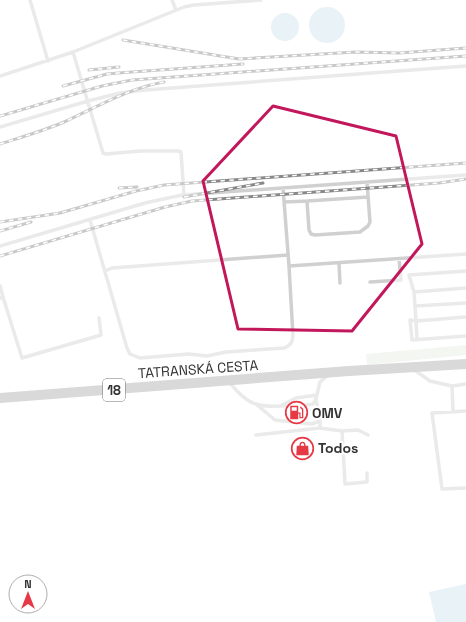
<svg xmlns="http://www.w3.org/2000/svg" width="466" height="622" font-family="'Space Grotesk',sans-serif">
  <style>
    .green { fill: #e6ecdf }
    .water { fill: #cfe2ee }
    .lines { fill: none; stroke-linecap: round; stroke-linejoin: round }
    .service { stroke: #d0d0d0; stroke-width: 3.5 }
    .primary { stroke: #ababab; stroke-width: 10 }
    .rail-casing { stroke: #888; stroke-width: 3 }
    .rail { stroke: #fff; stroke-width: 1.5; stroke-dasharray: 4.5; stroke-linecap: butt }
    .marked { fill: none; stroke: #c2185b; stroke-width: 3; stroke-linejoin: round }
    .labels { text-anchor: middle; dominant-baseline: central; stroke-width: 4; stroke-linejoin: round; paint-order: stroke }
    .shield { fill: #fff; stroke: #707070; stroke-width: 1 }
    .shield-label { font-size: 13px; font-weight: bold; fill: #333 }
    .street-label { font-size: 14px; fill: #333; stroke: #fff }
    .poi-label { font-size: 14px; font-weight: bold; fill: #333; stroke: #fff; text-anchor: start }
  </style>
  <rect width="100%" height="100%" fill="#fff"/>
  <path class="green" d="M466,345V355L367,365L366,354Z"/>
  <path class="water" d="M309 25a18 18 0 1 1 36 0a18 18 0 1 1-36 0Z
    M271 27a14 14 0 1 1 28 0a14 14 0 1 1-28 0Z
    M466,584V622H436L429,592Z"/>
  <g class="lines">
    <path class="service" d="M30,0L48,61
      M172,0L176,10
      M73,52L103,153L106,154L140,151H178L181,152L184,195
      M0,76L73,52L184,7L194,5L261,0
      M0,127L88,101L120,93L145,90L466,66
      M283,188L289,266L466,254
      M307,201L368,197
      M284,202L307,201L309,230L311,234L315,235L360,232L368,226L370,222L367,182
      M90,220L127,348L130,354L140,358L189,354L207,356L226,352L284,348C291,345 292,343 293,336L289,266
      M0,246L145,203L182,195L466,175
      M339,263L340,283
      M105,271L112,268L288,255
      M370,282L401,280L399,259
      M0,286L3,297
      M466,288L414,292L416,321L410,320L412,340L466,336
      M414,292L409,275L466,271
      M0,298L3,297L22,358L101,335L99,318
      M415,306L466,303
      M417,340L416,321L466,317
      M413,369L430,381L452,386L466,384
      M229,382C236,390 245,401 256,404C267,408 283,406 294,405
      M452,386L453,411
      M256,404L275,420L312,424L320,421L316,399
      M282,405L296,398L317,395
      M306,405L313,404L316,399L320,382L328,375
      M466,411L432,413L442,489L466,488
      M320,428L342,431L345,484L367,482V473
      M342,431L358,430L368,435
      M256,435L320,428V421"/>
    <path class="primary" d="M0,398L349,371L466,364"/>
    <defs>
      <path id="rail" d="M123,40L239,59L356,52L399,53L466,48
        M89,70L119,67
        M63,86L107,74L118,73L243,64
        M0,116L102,86L132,80L466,56
        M0,144C22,137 43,131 64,122C97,107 129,88 164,82
        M119,188L137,187
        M184,197L263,183
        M0,222L60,213L136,191L164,185L466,163
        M0,231L31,222
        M0,256L165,207L192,201L439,183L466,179"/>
    </defs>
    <use href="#rail" class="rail-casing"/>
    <use href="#rail" class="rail"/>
  </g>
  <path d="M0 0H466V622H0ZM273,106L396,136L422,244L352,331L238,329L203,181Z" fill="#fff" fill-opacity=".55" fill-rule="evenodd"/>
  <path class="marked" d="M273,106L396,136L422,244L352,331L238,329L203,181Z"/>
  <defs>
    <symbol id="fuel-ring" viewBox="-11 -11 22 22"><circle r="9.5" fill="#fff" stroke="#e63946" stroke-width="1.5"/><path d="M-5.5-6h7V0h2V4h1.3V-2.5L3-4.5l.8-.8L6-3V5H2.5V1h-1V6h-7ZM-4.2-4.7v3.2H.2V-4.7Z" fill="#e63946"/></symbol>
    <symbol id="shop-ring" viewBox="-11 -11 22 22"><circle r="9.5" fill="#fff" stroke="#e63946" stroke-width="1.5"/><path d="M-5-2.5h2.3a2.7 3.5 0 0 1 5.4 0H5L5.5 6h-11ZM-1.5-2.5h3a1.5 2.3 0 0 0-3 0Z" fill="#e63946"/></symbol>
  </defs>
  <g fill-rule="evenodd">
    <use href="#fuel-ring" x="284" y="400" width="25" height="25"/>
    <use href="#shop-ring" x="290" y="436" width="25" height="25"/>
  </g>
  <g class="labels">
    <rect class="shield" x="103" y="379" width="22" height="22" rx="3"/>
    <g class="shield-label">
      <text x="114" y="390">18</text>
    </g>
    <g class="street-label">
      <text transform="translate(198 369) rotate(-4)">TATRANSKÁ CESTA</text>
    </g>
    <g class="poi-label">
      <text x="312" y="413">OMV</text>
      <text x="318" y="448">Todos</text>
    </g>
  </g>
  <g transform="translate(28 594)"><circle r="19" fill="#ffffff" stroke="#adadad"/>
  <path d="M0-3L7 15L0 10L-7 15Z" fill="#e63946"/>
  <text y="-6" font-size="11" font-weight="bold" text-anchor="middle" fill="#333333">N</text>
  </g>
</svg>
